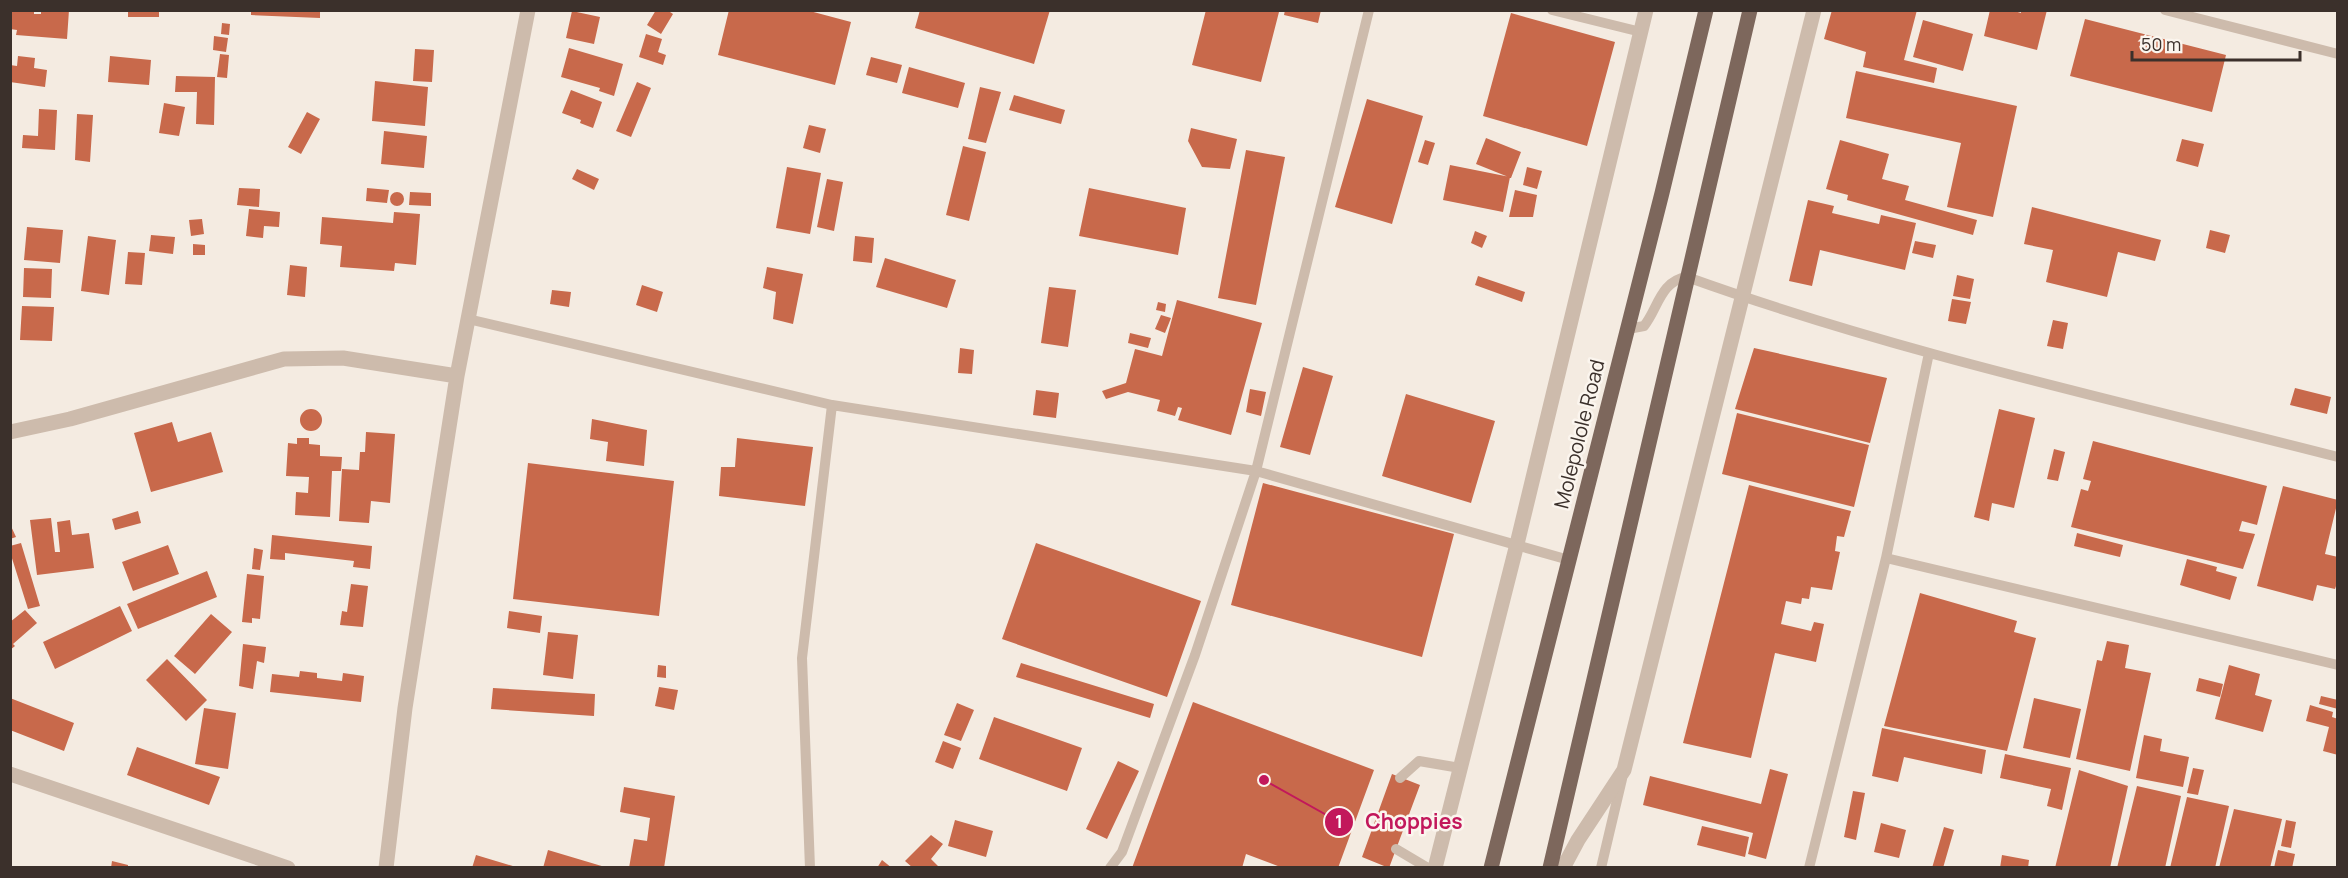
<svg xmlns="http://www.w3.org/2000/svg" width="2348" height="878" font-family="Manrope,sans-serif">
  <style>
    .building { fill: #c8694b }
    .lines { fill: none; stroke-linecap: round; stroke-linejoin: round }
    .service { stroke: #cdbbac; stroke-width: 10 }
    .minor { stroke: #cdbbac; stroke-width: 15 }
    .primary { stroke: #7d675c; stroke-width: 15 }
    .labels { text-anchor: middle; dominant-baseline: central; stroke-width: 5; stroke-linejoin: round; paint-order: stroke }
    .street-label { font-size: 20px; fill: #3b302b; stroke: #fbf5ee }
    .leader { fill: none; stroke: #c2185b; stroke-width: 2 }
    .callout-dot { fill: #c2185b; stroke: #fbf5ee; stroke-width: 2 }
    .mark-label { font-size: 18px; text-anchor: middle; font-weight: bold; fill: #fff }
    .callout-label { font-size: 21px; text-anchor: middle; font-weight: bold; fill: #c2185b; stroke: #fbf5ee; stroke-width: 5; stroke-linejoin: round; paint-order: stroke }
  </style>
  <rect width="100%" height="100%" fill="#f4ebe1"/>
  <path class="building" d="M10,10H34V14H41V10H69L67,39L16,35L17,30L10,29Z
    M128,10H159V17H128Z
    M251,10H320V18L251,15Z
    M656,10H667L673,14L661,34L647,25Z
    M729,10H806L851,22L835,85L718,55Z
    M920,10H1050L1034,64L915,28Z
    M1206,10H1271L1279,12L1261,82L1192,65Z
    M1285,10H1321L1318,23L1284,15Z
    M1832,10H1917L1904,60L1937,68L1934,83L1863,67L1866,52L1824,39Z
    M1990,10H2011L2021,13V10H2047L2037,50L1984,36Z
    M572,11L600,17L594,44L566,38Z
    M1511,13L1615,42L1587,146L1483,116Z
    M2085,19L2226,55L2212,112L2070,76Z
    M1923,20L1973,34L1963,71L1913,57Z
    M222,23L230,24L229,35L221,34Z
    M646,34L662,39L658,52L666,55L663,65L639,57Z
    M214,36L228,38L226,52L213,50Z
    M569,48L623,64L614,96L599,91L600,88L561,77Z
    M415,49L434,50L432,82L413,81Z
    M220,54L229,55L227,78L217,77Z
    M18,56L35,58L34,68L47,70L45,87L10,82V65L17,66Z
    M110,56L151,60L149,85L108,82Z
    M871,57L902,65L897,83L866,75Z
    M909,67L965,83L958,108L902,93Z
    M1856,71L2017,106L1993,217L1947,207L1961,143L1846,118Z
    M176,76L215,77L214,125L196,124L197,92H175Z
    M375,81L428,87L425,126L372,121Z
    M637,82L651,88L631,137L616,131Z
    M980,87L1001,92L986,143L968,139Z
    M571,90L602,102L593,128L580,123L581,120L562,113Z
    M1014,95L1065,110L1061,124L1009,110Z
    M1367,99L1423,116L1392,224L1335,207Z
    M164,103L185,107L179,136L159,133Z
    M39,109L57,110L55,150L22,148L23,135L38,136Z
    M307,112L320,119L301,154L288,147Z
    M77,114L93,115L90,162L75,160Z
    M809,125L826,129L820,153L803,148Z
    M1191,128L1237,139L1230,169L1202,167L1188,141Z
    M384,131L427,136L424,168L381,164Z
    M1486,138L1521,152L1511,178L1476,164Z
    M2182,139L2204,144L2198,167L2176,161Z
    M1425,140L1435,143L1428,165L1418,162Z
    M1840,140L1889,154L1882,179L1909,186L1905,200L1977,220L1973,235L1847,200L1848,195L1826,189Z
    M963,146L986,152L969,221L946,215Z
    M1246,150L1285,157L1256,305L1218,298Z
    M1450,165L1510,177L1503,212L1443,200Z
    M787,167L821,173L810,234L776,228Z
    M1527,167L1542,171L1537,189L1523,185Z
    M577,169L599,179L594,190L572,179Z
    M827,179L843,182L834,231L817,227Z
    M239,188L260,189L259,207L237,205Z
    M367,188L389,190L387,203L366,201Z
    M1089,188L1186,208L1178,255L1079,236Z
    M1515,190L1537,195L1533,217H1509Z
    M410,192L431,193V206L409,205Z
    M390 199a7 7 0 1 1 14 0a7 7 0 1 1-14 0Z
    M1808,200L1834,206L1832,213L1879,224L1881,215L1916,223L1905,270L1820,250L1812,286L1789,281Z
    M2032,207L2161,240L2155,261L2118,252L2107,297L2046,282L2053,250L2024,244Z
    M249,209L280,212L279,227L264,226L263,238L246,236Z
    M394,212L420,214L416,265L395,263L394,271L340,267L342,246L320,244L322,217L393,223Z
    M202,219L204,234L191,236L189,220Z
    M27,227L63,230L60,263L24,260Z
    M2210,230L2230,235L2225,253L2206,248Z
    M1475,231L1487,236L1482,248L1471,243Z
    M151,235L175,237L173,254L149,251Z
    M88,236L116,240L109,295L81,291Z
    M855,236L874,238L872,263L853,261Z
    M1915,241L1936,245L1933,258L1912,253Z
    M193,244L205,245V255H193Z
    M128,252L145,253L142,285L125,284Z
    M885,258L956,280L947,308L876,287Z
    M290,265L307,267L305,297L287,295Z
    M767,267L803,274L793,324L773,319L776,292L763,288Z
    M24,268L52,269L51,298L23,297Z
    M1957,275L1974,279L1970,299L1953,296Z
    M1478,276L1525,292L1522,302L1475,285Z
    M642,285L663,292L657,312L636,305Z
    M1049,287L1076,290L1068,347L1041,343Z
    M552,290L571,292L569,307L550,304Z
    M1952,299L1971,302L1966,324L1948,321Z
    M1177,300L1262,323L1231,435L1178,420L1182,408L1178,407L1175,416L1157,411L1160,400L1128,392L1106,399L1102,391L1126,383L1135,349L1162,356Z
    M1158,302L1166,304L1165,312L1156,310Z
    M22,306L54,307L52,341L20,340Z
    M1161,315L1171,318L1165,333L1155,329Z
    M2053,320L2068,323L2063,349L2047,346Z
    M1130,333L1151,338L1148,348L1128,343Z
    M960,348L974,350L972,374L958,373Z
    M1754,348L1887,378L1870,443L1735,409Z
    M1303,367L1333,376L1310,455L1280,447Z
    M2295,388L2331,397L2327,414L2290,405Z
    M1250,389L1266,392L1261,416L1246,412Z
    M1036,390L1059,393L1056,418L1033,415Z
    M1406,394L1495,421L1471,503L1382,476Z
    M1999,409L2035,418L2014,508L1992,503L1989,521L1974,517Z
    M300 420a11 11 0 1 1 22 0a11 11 0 1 1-22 0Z
    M1737,413L1869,445L1854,507L1722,474Z
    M592,419L647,430L644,466L606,461L608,442L590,439Z
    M172,422L178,442L211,432L223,472L151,492L134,433Z
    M366,432L395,434L390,503L371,501L369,523L339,521L342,469L359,470L360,452H365Z
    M297,438H309V444L320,445V456L342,457L341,471H332L330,517L295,515L296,492L308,493L309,477L286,476L288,443L297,444Z
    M737,438L813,447L805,506L719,496L721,467H735Z
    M2093,441L2267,486L2257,525L2242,521L2239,531L2255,534L2243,569L2071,527L2081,489L2088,491L2091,481L2083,479Z
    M2054,449L2065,452L2058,481L2047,479Z
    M528,463L674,481L659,616L513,599Z
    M1263,483L1454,534L1422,657L1231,605Z
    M1749,485L1851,511L1844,537L1837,536L1835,551L1840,552L1832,590L1811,587L1809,599L1802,598L1801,604L1786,601L1781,624L1811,631L1814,622L1824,624L1816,662L1775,653L1751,758L1683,743Z
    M2283,486L2338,500L2325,554L2338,557V580L2335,589L2317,585L2313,601L2257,586Z
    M138,511L141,523L115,530L112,519Z
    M51,518L55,552H60L57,522L70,520L72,535L89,533L94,568L37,575L30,520Z
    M10,524L16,537L10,539Z
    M2077,533L2123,545L2120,557L2074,546Z
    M272,535L372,546L370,569L353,567L354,561L285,553V560L270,559Z
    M21,543L40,606L28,609L10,552V546Z
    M1036,543L1201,601L1167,697L1002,639Z
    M168,545L179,574L133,591L122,562Z
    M254,548L263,550L260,570L252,569Z
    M2187,559L2217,567L2216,571L2237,577L2230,600L2180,585Z
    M207,571L217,597L138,629L127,604Z
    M247,574L264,576L260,619L252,618V623L242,622Z
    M351,584L368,586L363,627L340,625L342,611L347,612Z
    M1920,593L2017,621L2014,632L2036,638L2007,751L1884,726Z
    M120,606L132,631L55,669L43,642Z
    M25,610L37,623L13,644L15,646L10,650V622Z
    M509,611L542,616L540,633L507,628Z
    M211,614L232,632L195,674L174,656Z
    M548,632L578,635L573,679L543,675Z
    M2107,641L2129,645L2125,668L2151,673L2130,771L2076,759L2097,660L2102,661Z
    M243,644L266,647L264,663L257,661L253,689L239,686Z
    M167,659L207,700L186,721L146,680Z
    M1021,663L1154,704L1150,718L1016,677Z
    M658,665L666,666V678L657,677Z
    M2229,665L2260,674L2255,695L2272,700L2263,732L2215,719Z
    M300,671L317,673V678L342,681L343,673L364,676L361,702L270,692L272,674L299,677Z
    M2199,678L2223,684L2220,697L2196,691Z
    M659,687L678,690L674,710L655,706Z
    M493,688L595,694L594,716L491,709Z
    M2321,696L2338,700V709L2319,704Z
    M10,698L74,723L64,751L10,730Z
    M2034,698L2081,709L2070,758L2023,748Z
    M1193,702L1374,770L1338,868H1283L1246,854L1242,868H1132Z
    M957,703L974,710L961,741L944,735Z
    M2310,705L2333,712L2332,717L2338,719V755L2323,751L2329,727L2306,721Z
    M204,708L236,713L228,769L195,764Z
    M994,717L1082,748L1067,791L979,759Z
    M1882,728L1986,750L1982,774L1904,757L1898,782L1872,776Z
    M2144,735L2162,739L2160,751L2189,757L2183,787L2136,778Z
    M943,741L961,748L953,769L935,762Z
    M137,747L220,777L209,805L127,775Z
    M2005,754L2071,768L2062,810L2047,806L2051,789L2000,778Z
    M1118,761L1139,771L1107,839L1086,829Z
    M2193,768L2204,770L2198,795L2187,793Z
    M1770,769L1788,774L1766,859L1748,854L1753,833L1643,805L1650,776L1761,804Z
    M2079,770L2128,786L2110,868H2055Z
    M1392,774L1420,785L1389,868L1362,857Z
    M2137,786L2181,796L2165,868H2117Z
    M624,787L675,796L664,868H629L634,839L647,841L650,818L620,812Z
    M1853,791L1865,793L1856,840L1844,837Z
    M2187,797L2229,806L2215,868H2170Z
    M2234,809L2282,819L2270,868H2219Z
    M955,820L993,831L986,857L948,846Z
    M2286,820L2296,822L2291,848L2281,846Z
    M1881,823L1906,830L1899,858L1874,852Z
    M1702,826L1749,837L1745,857L1697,845Z
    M1944,827L1954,830L1943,868H1932Z
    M931,835L943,844L931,859L940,868H913L905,861Z
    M548,850L605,867V868H543Z
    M2278,850L2295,854L2292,868H2274Z
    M476,855L516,867V868H472Z
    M2002,855L2029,860L2028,868H2000Z
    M882,860L892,868H877Z
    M112,861L128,865V868H111Z"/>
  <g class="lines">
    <path class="service" d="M1552,10L1641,32
      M2165,10L2338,54
      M468,319L832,405L1256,471L1569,560
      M1628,329L1644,326C1658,309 1660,281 1687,277C1898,353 2120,401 2338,457
      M1886,558L2338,665
      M1400,778L1419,761L1460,768
      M1396,849L1428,868
      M810,868L802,658L832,405
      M1110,868L1122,852L1195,655L1256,471L1369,10
      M1601,868L1622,779
      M1809,868L1886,558L1929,353"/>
    <path class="minor" d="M10,432L70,419L284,359L343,358L457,376
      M10,774L288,868
      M386,868L405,708L457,376L528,10
      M1435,868L1517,544L1646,10
      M1563,868L1578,840L1624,770L1814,10"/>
    <path class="primary" d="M1491,868L1662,193L1706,10
      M1550,868L1750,10"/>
  </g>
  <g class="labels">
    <g class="street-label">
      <text transform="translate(1579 434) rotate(-76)">Molepolole Road</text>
    </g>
  </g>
  <path class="leader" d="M1264 780L1339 822"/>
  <g class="callout-dot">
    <circle cx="1264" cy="780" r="6"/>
    <circle cx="1339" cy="822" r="15"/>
  </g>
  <g class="mark-label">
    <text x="1339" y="828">1</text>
  </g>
  <g class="callout-label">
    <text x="1414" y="829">Choppies</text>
  </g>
  <rect width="2348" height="878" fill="none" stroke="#3b302b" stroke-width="24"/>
  <path d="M2132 51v9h168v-9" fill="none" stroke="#3b302b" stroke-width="3"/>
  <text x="2141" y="51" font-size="18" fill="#3b302b" stroke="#fbf5ee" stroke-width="4.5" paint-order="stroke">50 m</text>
</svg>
